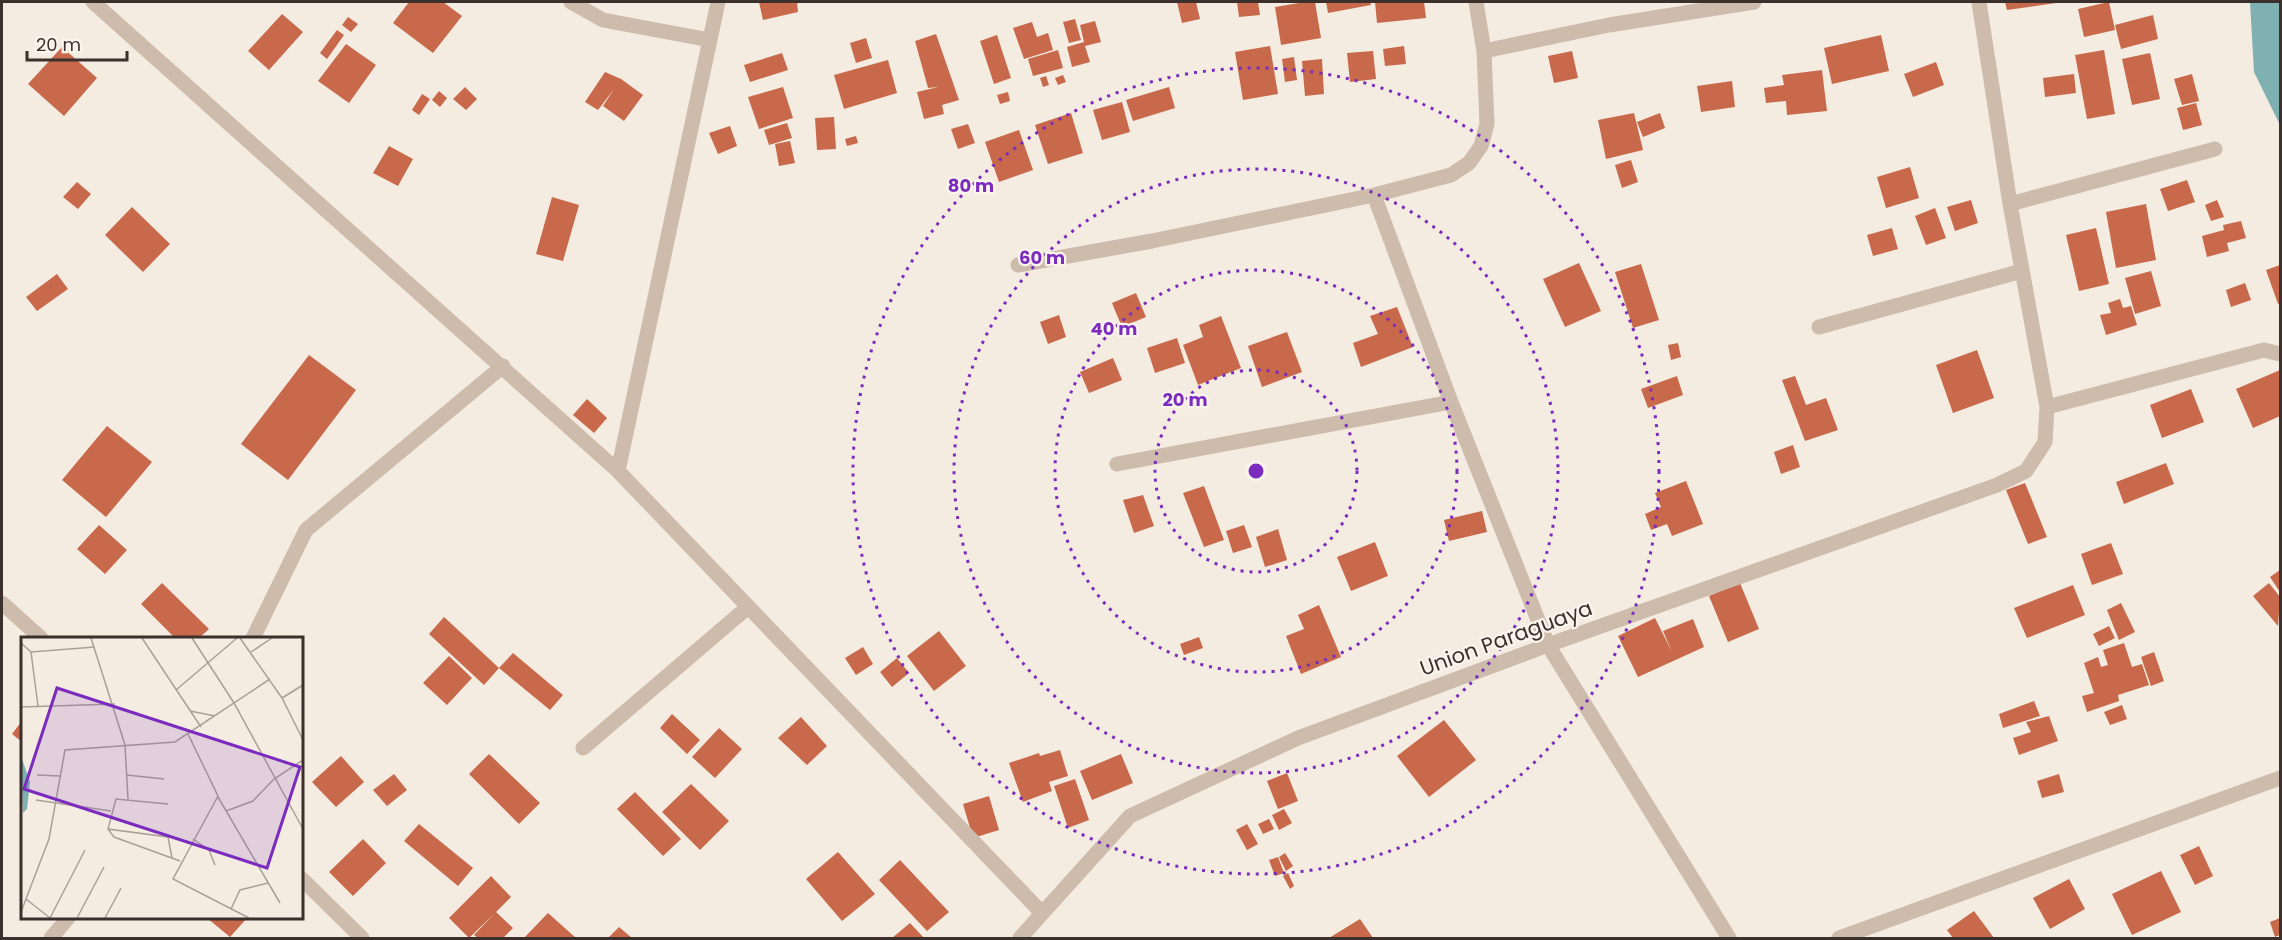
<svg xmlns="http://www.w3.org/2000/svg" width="2282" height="940" font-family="Poppins,sans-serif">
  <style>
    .water { fill: #7fb0b2 }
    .building { fill: #c8694b }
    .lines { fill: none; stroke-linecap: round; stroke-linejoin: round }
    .minor { stroke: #cdbbac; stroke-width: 15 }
    .ring { fill: none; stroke: #7b2cbf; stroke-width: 3; stroke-dasharray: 3 6 }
    .labels { text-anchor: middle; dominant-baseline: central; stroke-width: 4.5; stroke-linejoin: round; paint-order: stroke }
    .street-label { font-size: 21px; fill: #3b302b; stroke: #fbf5ee }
    .inset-road { fill: none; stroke: #aaa098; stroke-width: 1.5 }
    .view { fill: #7b2cbf; fill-opacity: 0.15; stroke: #7b2cbf; stroke-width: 3 }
    .inset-edge { fill: none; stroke: #3b302b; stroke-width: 3 }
    .centre { fill: #7b2cbf; stroke: #fbf5ee; stroke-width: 3 }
    .ring-label { font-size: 18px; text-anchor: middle; font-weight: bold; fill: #7b2cbf; stroke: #fbf5ee; stroke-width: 4.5; stroke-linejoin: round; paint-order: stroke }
  </style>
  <rect width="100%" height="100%" fill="#f4ebe1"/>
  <path class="water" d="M2250,2H2280V125L2254,72Z"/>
  <path class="building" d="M409,2H443L462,16L433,53L393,23Z
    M759,2H797L798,12L763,20Z
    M1177,2H1196L1200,19L1182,23Z
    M1237,2H1258L1260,15L1239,17Z
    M1305,2H1315L1321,38L1281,45L1275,7Z
    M1326,2H1370L1371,5L1328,13Z
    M1375,2H1424L1426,18L1377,23Z
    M2005,2H2056V3L2007,10Z
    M2109,2L2115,30L2084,37L2078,9Z
    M282,14L303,32L269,70L248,51Z
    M2153,15L2158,39L2121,49L2115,25Z
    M348,17L358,24L351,32L342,25Z
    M1075,19L1081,40L1069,43L1063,22Z
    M1095,21L1101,42L1085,46L1090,62L1072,67L1067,47L1084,42L1080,25Z
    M1032,22L1037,37L1048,33L1053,50L1024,59L1013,28Z
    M337,30L344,35L327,59L320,53Z
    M936,34L959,100L942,105L944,114L924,119L917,92L938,87L928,88L915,41Z
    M997,35L1011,78L994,84L980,41Z
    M1881,35L1889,71L1832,84L1824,48Z
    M866,38L872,58L856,63L850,43Z
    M346,44L376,65L349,103L318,81Z
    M1270,46L1278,94L1243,100L1235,52Z
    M1404,46L1406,64L1385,66L1383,49Z
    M62,47L97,78L64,116L28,84Z
    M1058,50L1063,68L1033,76L1028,59Z
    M2104,50L2115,114L2087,119L2075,55Z
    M1373,51L1376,79L1350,82L1347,53Z
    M1572,51L1578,78L1554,83L1548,56Z
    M782,53L788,70L750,82L744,65Z
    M2150,53L2160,99L2132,105L2122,59Z
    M1294,57L1297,80L1285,82L1282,59Z
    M1322,59L1324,94L1305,96L1302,61Z
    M888,60L897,93L844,109L834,75Z
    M1936,62L1944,85L1913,97L1904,74Z
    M1822,70L1827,111L1787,115L1786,101L1766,103L1764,88L1784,85L1782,75Z
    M605,72L621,79L643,95L624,121L603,106L614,89L598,110L585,102Z
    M2074,74L2076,93L2045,97L2043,78Z
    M2192,74L2199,101L2182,105L2174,79Z
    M1063,75L1066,82L1058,85L1055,78Z
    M1046,76L1049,85L1043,87L1040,78Z
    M1732,81L1735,107L1701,112L1697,86Z
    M465,87L477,99L466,110L453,99Z
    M783,87L793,118L759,129L748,97Z
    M1169,87L1175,108L1133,121L1126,100Z
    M439,91L447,98L440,107L432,100Z
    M1008,92L1010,101L1000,104L997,95Z
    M422,94L430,99L419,115L412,110Z
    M1122,102L1130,132L1102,140L1093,110Z
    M2196,103L2202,125L2183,130L2177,108Z
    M1071,113L1083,153L1048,164L1035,125Z
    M1634,113L1643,150L1606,159L1598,120Z
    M1660,113L1665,128L1643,137L1637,122Z
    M834,117L836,149L817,150L815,118Z
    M787,123L792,138L769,145L764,130Z
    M968,124L975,143L958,149L951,129Z
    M730,126L737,146L718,154L709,133Z
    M1019,130L1033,170L999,182L985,142Z
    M856,136L858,143L847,146L845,139Z
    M790,141L795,163L779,166L775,144Z
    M389,146L413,159L398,186L373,173Z
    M1631,160L1638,182L1622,188L1615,165Z
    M1910,167L1919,198L1886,208L1877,177Z
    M2187,180L2195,202L2168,211L2160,189Z
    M77,182L91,194L78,209L63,197Z
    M552,197L579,205L563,261L536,254Z
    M1971,200L1978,223L1955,231L1947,207Z
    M2217,200L2224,217L2211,221L2205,205Z
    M2146,204L2156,260L2116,268L2106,212Z
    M132,207L170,244L143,272L105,235Z
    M1935,208L1946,238L1926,245L1915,216Z
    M2241,221L2246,238L2227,243L2229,251L2207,257L2202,236L2224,230L2223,225Z
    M1892,228L1898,249L1873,256L1867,235Z
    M2096,228L2109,284L2079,291L2066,235Z
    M1579,263L1601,311L1565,327L1543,279Z
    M1641,264L1659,320L1633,328L1615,272Z
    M2280,265V303L2278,304L2266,270Z
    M2151,271L2161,306L2135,314L2125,278Z
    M57,274L68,289L37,311L26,297Z
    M2245,283L2251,300L2231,307L2226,290Z
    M1136,293L1146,317L1122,327L1112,303Z
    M2120,299L2123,308L2131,306L2137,325L2106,335L2100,315L2111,313L2108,303Z
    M1397,307L1413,347L1361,367L1353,343L1378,334L1370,316Z
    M1059,315L1066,337L1048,344L1040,322Z
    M1221,316L1241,368L1198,385L1183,345L1203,337L1199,325Z
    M1287,332L1302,372L1262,387L1248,346Z
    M1177,338L1185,363L1155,373L1147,348Z
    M1678,343L1681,357L1671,360L1668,345Z
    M1977,350L1994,398L1953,413L1936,365Z
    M309,355L356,390L288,480L241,444Z
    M1113,358L1122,380L1089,393L1080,372Z
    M2280,370V416L2253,428L2236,389Z
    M1677,376L1683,395L1648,408L1641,389Z
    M1795,376L1806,405L1826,398L1838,430L1805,441L1782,380Z
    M2191,389L2204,422L2162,438L2150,405Z
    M587,399L607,418L594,433L573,415Z
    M107,426L152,462L106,517L62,480Z
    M1793,445L1800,467L1781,474L1774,452Z
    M2166,463L2174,484L2124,504L2116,482Z
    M1686,481L1703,524L1672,536L1667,524L1651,530L1645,514L1661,507L1655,493Z
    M2025,483L2047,537L2028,544L2006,490Z
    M1204,486L1224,540L1204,547L1183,493Z
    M1143,495L1154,526L1134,533L1123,500Z
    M1482,511L1487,532L1449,541L1444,520Z
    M99,525L127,550L105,574L77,549Z
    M1244,525L1252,547L1233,553L1226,531Z
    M1278,529L1287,560L1265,567L1256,537Z
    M1375,542L1388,576L1351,591L1337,557Z
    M2111,543L2123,574L2092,585L2081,554Z
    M2280,570V592L2270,577Z
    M162,583L209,629L199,638H175L141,604Z
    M1740,583L1759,629L1728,642L1709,596Z
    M2269,583L2280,597L2278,626L2253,596Z
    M2073,585L2085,615L2027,638L2014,608Z
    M2121,603L2135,632L2119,640L2107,610Z
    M1319,605L1341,657L1301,674L1286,636L1304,629L1298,615Z
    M444,617L499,668L484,685L429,634Z
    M1655,618L1672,652L1663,631L1693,619L1704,647L1638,677L1618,636Z
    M2109,626L2115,638L2099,646L2093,634Z
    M939,631L966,666L934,691L907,656Z
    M1199,637L1203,648L1184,655L1180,644Z
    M2124,643L2132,667L2142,664L2149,685L2118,695L2119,701L2087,712L2082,696L2094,693L2084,663L2098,657L2101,667L2108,665L2103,650Z
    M863,647L873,664L856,675L845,658Z
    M2154,652L2164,681L2151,686L2141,657Z
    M513,653L563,695L550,710L499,668Z
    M449,656L472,678L447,705L423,683Z
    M897,658L909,673L892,687L880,672Z
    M2034,701L2040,716L2003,728L1999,714Z
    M2122,705L2127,719L2110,725L2104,712Z
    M672,714L700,740L687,754L660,728Z
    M2049,716L2058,741L2019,755L2013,738L2031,732L2026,722Z
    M801,717L827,746L807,765L778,738Z
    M1444,720L1476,760L1429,797L1397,756Z
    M22,721V742L12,734Z
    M719,728L742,749L715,778L692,757Z
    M1060,750L1068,776L1049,782L1052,791L1023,802L1009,763L1039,753L1040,756Z
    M489,754L540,803L519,824L469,774Z
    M1121,754L1133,783L1092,800L1080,771Z
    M341,756L364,782L336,807L312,782Z
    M1287,773L1298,801L1278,809L1267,781Z
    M394,774L407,790L387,806L373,790Z
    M2059,774L2064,792L2042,798L2037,781Z
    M1075,779L1089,820L1068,828L1054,786Z
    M691,784L729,821L700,850L662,812Z
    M635,792L681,839L663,856L617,809Z
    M989,796L999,830L973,838L963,804Z
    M1284,809L1292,823L1279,830L1272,815Z
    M1269,819L1274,829L1263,834L1258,824Z
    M419,824L473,868L458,886L404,841Z
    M1247,824L1258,844L1247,850L1236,830Z
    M363,839L386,863L353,896L329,872Z
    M2199,846L2213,876L2195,885L2180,855Z
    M838,852L875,894L842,921L806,879Z
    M1285,853L1293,866L1286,871L1279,857Z
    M1278,857L1284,873L1275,876L1269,860Z
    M900,860L949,912L927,931L879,880Z
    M2161,871L2181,912L2132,935L2112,894Z
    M1288,873L1294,886L1290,889L1283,876Z
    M491,876L511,897L496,912L513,928L503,938H478L474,935L494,914L469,938L449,918Z
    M2069,879L2085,909L2050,929L2033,898Z
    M1974,911L1994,938H1953L1947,930Z
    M548,913L576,938H524Z
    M207,918H247L230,937Z
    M2280,918V935L2275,937L2270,922Z
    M1360,919L1373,938H1329Z
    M910,923L924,938H892Z
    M619,927L632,938H608Z"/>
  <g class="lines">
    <path class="minor" d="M93,2L618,471
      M571,2L603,20L710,40
      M718,2L618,471L1042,913
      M1484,51L1609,25L1754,2
      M1374,195L1451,402L1548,645L1729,938
      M2010,204L2215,149
      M1018,265L1152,241L1374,195L1451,175L1469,163L1481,146L1487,124L1484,51L1476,2
      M1819,327L2022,271
      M2047,407L2264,350L2280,354
      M1117,464L1451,402
      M2,603L41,638
      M253,638L306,530L503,366
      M583,748L748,607
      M302,879L362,938
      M51,938L68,918
      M1020,938L1130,816L1298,738L1548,645L1997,485L2026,471L2045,442L2047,407L2010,204L1979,2
      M1839,938L2280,778"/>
  </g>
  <g class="ring">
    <circle cx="1256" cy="471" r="101"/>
    <circle cx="1256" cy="471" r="201"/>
    <circle cx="1256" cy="471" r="302"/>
    <circle cx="1256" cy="471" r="403"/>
  </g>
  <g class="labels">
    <g class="street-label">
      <text transform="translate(1506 638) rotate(-20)">Union Paraguaya</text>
    </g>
  </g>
  <g transform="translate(21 637)">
    <rect width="282" height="282" fill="#f4ebe1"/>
    <path d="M0,119L9,145L6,172L2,176Z" fill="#7fb0b2"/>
    <path class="inset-road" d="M70,1L104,108L107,162M121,1L180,90M171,1L213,66L282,192M219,1L261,61L282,103M0,6L10,15L74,10M10,15L17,69M230,15L251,1M155,53L216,1M261,61L282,48M0,70L94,67M169,74L194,79M167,97L197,159L152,242L228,281M16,138L39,139M106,138L143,142M197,160L259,266M15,163L90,174M147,167L95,162L87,192L147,200L151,221M205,174L232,164L253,142L282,123M87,192L93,200L159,224M172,202L188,213L194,228M5,262L29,281M210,272L219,253L247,246M0,275L28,202L44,113L154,105L249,42M29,281L64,213M56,281L83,230M84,281L100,251"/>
    <path class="view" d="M36,51L279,130L246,231L3,152Z"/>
    <rect width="282" height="282" class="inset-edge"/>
  </g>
  <circle cx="1256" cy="471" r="9" class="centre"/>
  <g class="ring-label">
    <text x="971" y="192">80 m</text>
    <text x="1042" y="264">60 m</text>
    <text x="1114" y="335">40 m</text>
    <text x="1185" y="406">20 m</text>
  </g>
  <rect width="2282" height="940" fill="none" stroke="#3b302b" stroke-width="6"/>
  <path d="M27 51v9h100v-9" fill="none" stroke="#3b302b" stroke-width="3"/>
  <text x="36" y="51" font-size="18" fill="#3b302b" stroke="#fbf5ee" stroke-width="4.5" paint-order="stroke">20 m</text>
</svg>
